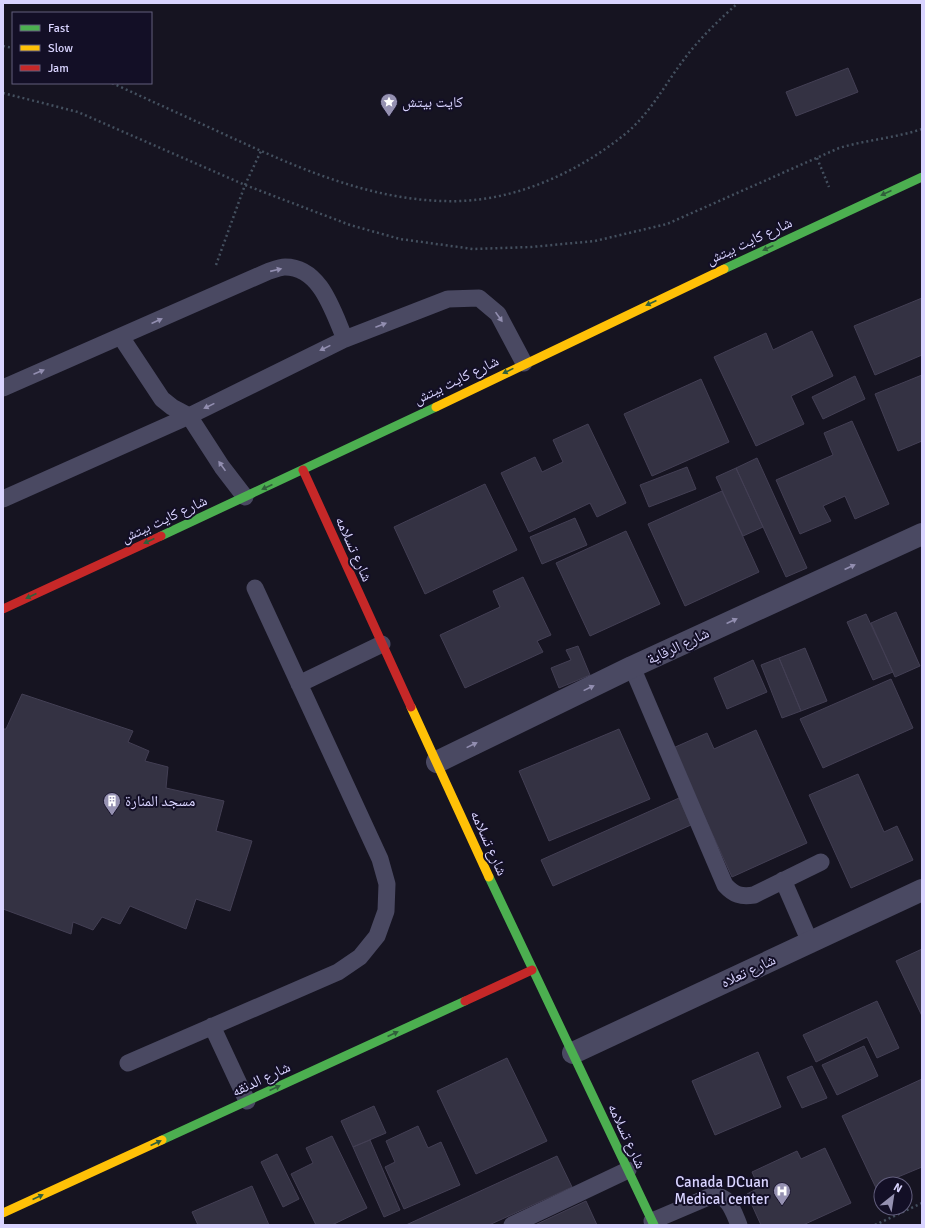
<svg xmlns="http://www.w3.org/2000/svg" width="925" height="1228" font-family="Signika,'Noto Naskh Arabic',sans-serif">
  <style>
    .building { fill: #343243; stroke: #433f54 }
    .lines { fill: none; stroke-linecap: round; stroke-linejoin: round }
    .path { stroke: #44505f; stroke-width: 2.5; stroke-dasharray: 2 3; stroke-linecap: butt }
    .lane { stroke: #4a4962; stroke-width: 17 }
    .street { stroke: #4a4962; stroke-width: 22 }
    .fast { stroke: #4caf50; stroke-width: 9 }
    .slow { stroke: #ffc107; stroke-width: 9 }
    .jam { stroke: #c62828; stroke-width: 9 }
    .oneway { fill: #305f3b }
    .oneway2 { fill: #928eb0 }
    .labels { text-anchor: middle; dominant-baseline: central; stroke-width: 4; stroke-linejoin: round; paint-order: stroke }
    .poi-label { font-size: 15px; fill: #d9d4ff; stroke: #130f26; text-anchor: start }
    .street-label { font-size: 15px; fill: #d9d4ff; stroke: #130f26 }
  </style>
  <rect width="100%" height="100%" fill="#161421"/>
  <path class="building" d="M848,68L858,92L796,116L786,92Z
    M922,298V355L875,375L854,326Z
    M812,331L833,376L791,396L804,424L756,446L714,357L766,333L773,350Z
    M922,375V441L898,451L875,394Z
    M855,376L865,399L823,419L812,397Z
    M701,379L729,442L652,476L624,414Z
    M852,421L889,504L855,519L845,496L823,506L831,521L800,534L776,480L833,455L824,433Z
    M588,424L626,503L597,517L590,503L529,532L501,473L535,457L542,472L563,462L553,440Z
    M757,458L807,568L786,577L736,468Z
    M687,467L696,489L649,507L640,485Z
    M736,468L763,527L743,536L716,477Z
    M485,484L517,550L425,594L394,527Z
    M722,491L759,572L685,606L648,524Z
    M575,518L587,545L542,564L530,537Z
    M626,531L660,604L590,636L556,563Z
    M523,577L551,635L537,641L543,652L465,688L440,635L500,607L493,591Z
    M896,612L920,666L895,677L871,623Z
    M866,614L893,672L873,680L847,622Z
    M578,646L590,675L559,688L551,668L571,660L566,650Z
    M805,648L827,701L801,711L779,658Z
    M779,658L801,711L782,718L761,665Z
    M753,660L767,692L727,709L714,678Z
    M891,679L913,728L823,768L800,719Z
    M22,694L133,731L128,742L149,751L145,761L168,767L166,788L224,801L216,831L252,841L230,911L196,899L186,929L130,906L120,924L102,917L93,930L73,922L71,934L3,909V729H6Z
    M619,729L650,799L549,841L519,771Z
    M756,730L807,843L732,877L673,748L707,733L714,749Z
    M858,774L884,832L897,826L913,860L851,888L809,795Z
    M679,798L691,825L553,886L541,860Z
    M922,949V1016L896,961Z
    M877,1001L899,1048L877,1058L867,1037L816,1062L803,1035Z
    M864,1046L878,1076L837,1095L822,1065Z
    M758,1052L781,1107L715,1135L692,1081Z
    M507,1058L547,1141L476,1174L437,1091Z
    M812,1066L827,1098L802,1108L787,1077Z
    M922,1079V1167L881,1184L876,1188L842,1116Z
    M374,1106L386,1133L353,1147L341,1121Z
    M418,1126L428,1148L441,1142L460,1185L404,1209L385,1167L395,1162L386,1141Z
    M332,1136L367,1208L332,1225H316L291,1174L313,1163L306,1148Z
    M370,1140L400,1210L384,1217L353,1147Z
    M825,1148L851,1203L803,1225H761L747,1194L759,1188L752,1172L797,1151L801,1159Z
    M277,1154L299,1199L283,1207L261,1162Z
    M557,1156L572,1187L489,1225H406Z
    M252,1186L269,1225H198L192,1212Z
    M586,1201L597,1225H535Z"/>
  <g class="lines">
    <path class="path" d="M3,46L13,48
      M112,83C151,101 189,118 228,136C296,167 367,199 443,201C508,204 574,175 624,135C651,113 665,84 685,58C700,38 720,19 738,3
      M3,93L78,112L245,185L350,225L400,239L473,249L531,247L595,241L667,224L839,148C866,140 895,138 922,129
      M817,158L829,187
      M216,265L245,185L261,151
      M875,1225L922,1203"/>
    <path class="lane" d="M121,337L162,399L172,407L189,416L222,467L245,497
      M345,339L448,299L479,298L498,314L524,363
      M3,388L267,272C273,270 280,267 285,267C321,267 333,312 345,339L189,416L3,499
      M632,667L725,885C734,895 741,897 754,895L821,862
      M299,684L382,644
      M783,880L810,942
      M212,1026L247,1101
      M128,1063L338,972L360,957L377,936L386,911L387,884L380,859L255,588
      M652,1221L711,1196C729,1194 733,1211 739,1225
      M512,1225L628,1170"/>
    <path class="street" d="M437,762L632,667L922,534
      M573,1053L922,890"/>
    <path class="fast" d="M724,269L922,177
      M161,536L436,407
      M489,877L654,1225
      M162,1140L465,1001"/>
    <path class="slow" d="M436,407L724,269
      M411,707L489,877
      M3,1213L162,1140"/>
    <path class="jam" d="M303,470L411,707
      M3,609L161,536
      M465,1001L532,970"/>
  </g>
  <defs><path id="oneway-solid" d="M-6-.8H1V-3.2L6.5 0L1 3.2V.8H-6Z"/></defs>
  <g class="oneway">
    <use href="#oneway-solid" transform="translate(886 193) rotate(156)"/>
    <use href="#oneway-solid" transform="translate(768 248) rotate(155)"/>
    <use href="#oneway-solid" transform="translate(651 303) rotate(155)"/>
    <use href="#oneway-solid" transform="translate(508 371) rotate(154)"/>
    <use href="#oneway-solid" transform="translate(267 487) rotate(155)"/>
    <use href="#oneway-solid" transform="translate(149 541) rotate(155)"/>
    <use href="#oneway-solid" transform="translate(31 596) rotate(155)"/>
    <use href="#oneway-solid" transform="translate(393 1034) rotate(-25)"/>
    <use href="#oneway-solid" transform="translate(275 1088) rotate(-25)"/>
    <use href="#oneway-solid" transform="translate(156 1143) rotate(-25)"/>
    <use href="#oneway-solid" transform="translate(38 1197) rotate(-25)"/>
  </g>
  <g class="oneway2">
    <use href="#oneway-solid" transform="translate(276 270) rotate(-13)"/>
    <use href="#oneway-solid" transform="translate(499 317) rotate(55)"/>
    <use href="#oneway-solid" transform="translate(157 321) rotate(-24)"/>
    <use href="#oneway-solid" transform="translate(381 325) rotate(-21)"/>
    <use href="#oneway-solid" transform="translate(325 348) rotate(154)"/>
    <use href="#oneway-solid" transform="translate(39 372) rotate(-23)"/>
    <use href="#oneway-solid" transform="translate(209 406) rotate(154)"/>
    <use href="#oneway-solid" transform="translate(222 466) rotate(-125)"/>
    <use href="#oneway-solid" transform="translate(850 567) rotate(-25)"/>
    <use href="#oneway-solid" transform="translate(732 621) rotate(-25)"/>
    <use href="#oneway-solid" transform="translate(589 688) rotate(-26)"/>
    <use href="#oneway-solid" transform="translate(472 745) rotate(-26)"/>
  </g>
  <defs>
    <symbol id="sight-pin" viewBox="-11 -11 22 30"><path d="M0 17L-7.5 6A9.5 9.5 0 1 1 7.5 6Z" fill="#9591b1" stroke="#130f26"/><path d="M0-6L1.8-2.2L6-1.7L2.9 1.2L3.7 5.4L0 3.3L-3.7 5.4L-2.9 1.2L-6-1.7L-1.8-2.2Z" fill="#fff"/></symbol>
    <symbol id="building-pin" viewBox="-11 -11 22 30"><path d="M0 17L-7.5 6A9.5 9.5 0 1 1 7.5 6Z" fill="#9591b1" stroke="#130f26"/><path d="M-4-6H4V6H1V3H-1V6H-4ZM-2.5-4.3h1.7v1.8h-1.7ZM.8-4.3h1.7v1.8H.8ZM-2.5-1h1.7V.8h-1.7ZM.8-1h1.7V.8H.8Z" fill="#fff"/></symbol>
    <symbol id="hospital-pin" viewBox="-11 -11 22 30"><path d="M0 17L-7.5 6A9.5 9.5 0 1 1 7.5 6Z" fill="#9591b1" stroke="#130f26"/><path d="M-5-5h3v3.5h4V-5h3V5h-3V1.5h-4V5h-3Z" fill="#fff"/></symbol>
  </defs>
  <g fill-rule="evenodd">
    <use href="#sight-pin" x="379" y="92" width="20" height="27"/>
    <use href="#building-pin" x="102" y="791" width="20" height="27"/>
    <use href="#hospital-pin" x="772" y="1181" width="20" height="27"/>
  </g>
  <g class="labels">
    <g class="poi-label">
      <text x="402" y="102">كايت بيتش</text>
      <text x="125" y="801">مسجد المنارة</text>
      <text x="769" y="1182" text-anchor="end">Canada DCuan<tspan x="769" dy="17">Medical center</tspan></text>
    </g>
    <g class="street-label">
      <text transform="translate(749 241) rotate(-25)">شارع كايت بيتش</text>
      <text transform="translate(456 380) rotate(-26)">شارع كايت بيتش</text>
      <text transform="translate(164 519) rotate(-25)">شارع كايت بيتش</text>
      <text transform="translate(354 549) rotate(66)">شارع تسلامه</text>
      <text transform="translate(678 646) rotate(-25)">شارع الرقاية</text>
      <text transform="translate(489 843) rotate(66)">شارع تسلامه</text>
      <text transform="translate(748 971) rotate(-25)">شارع تعلاه</text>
      <text transform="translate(261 1079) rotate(-25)">شارع الدنقه</text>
      <text transform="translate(627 1136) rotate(65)">شارع تسلامه</text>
    </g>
  </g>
  <rect width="925" height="1228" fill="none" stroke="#d9d4ff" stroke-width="8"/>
  <rect x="12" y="12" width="140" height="72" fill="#130f26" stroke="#625e7d"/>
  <rect x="20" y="25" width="20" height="6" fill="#4caf50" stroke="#625e7d"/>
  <text x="48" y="32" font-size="12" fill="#d9d4ff">Fast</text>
  <rect x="20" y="45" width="20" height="6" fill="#ffc107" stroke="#625e7d"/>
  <text x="48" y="52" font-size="12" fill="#d9d4ff">Slow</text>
  <rect x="20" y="65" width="20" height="6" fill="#c62828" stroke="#625e7d"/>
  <text x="48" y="72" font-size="12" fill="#d9d4ff">Jam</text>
  <g transform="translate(893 1196) rotate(30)"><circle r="19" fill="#130f26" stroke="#625e7d"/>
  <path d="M0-3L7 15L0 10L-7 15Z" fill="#9591b1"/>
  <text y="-6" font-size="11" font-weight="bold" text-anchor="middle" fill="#d9d4ff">N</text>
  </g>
</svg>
